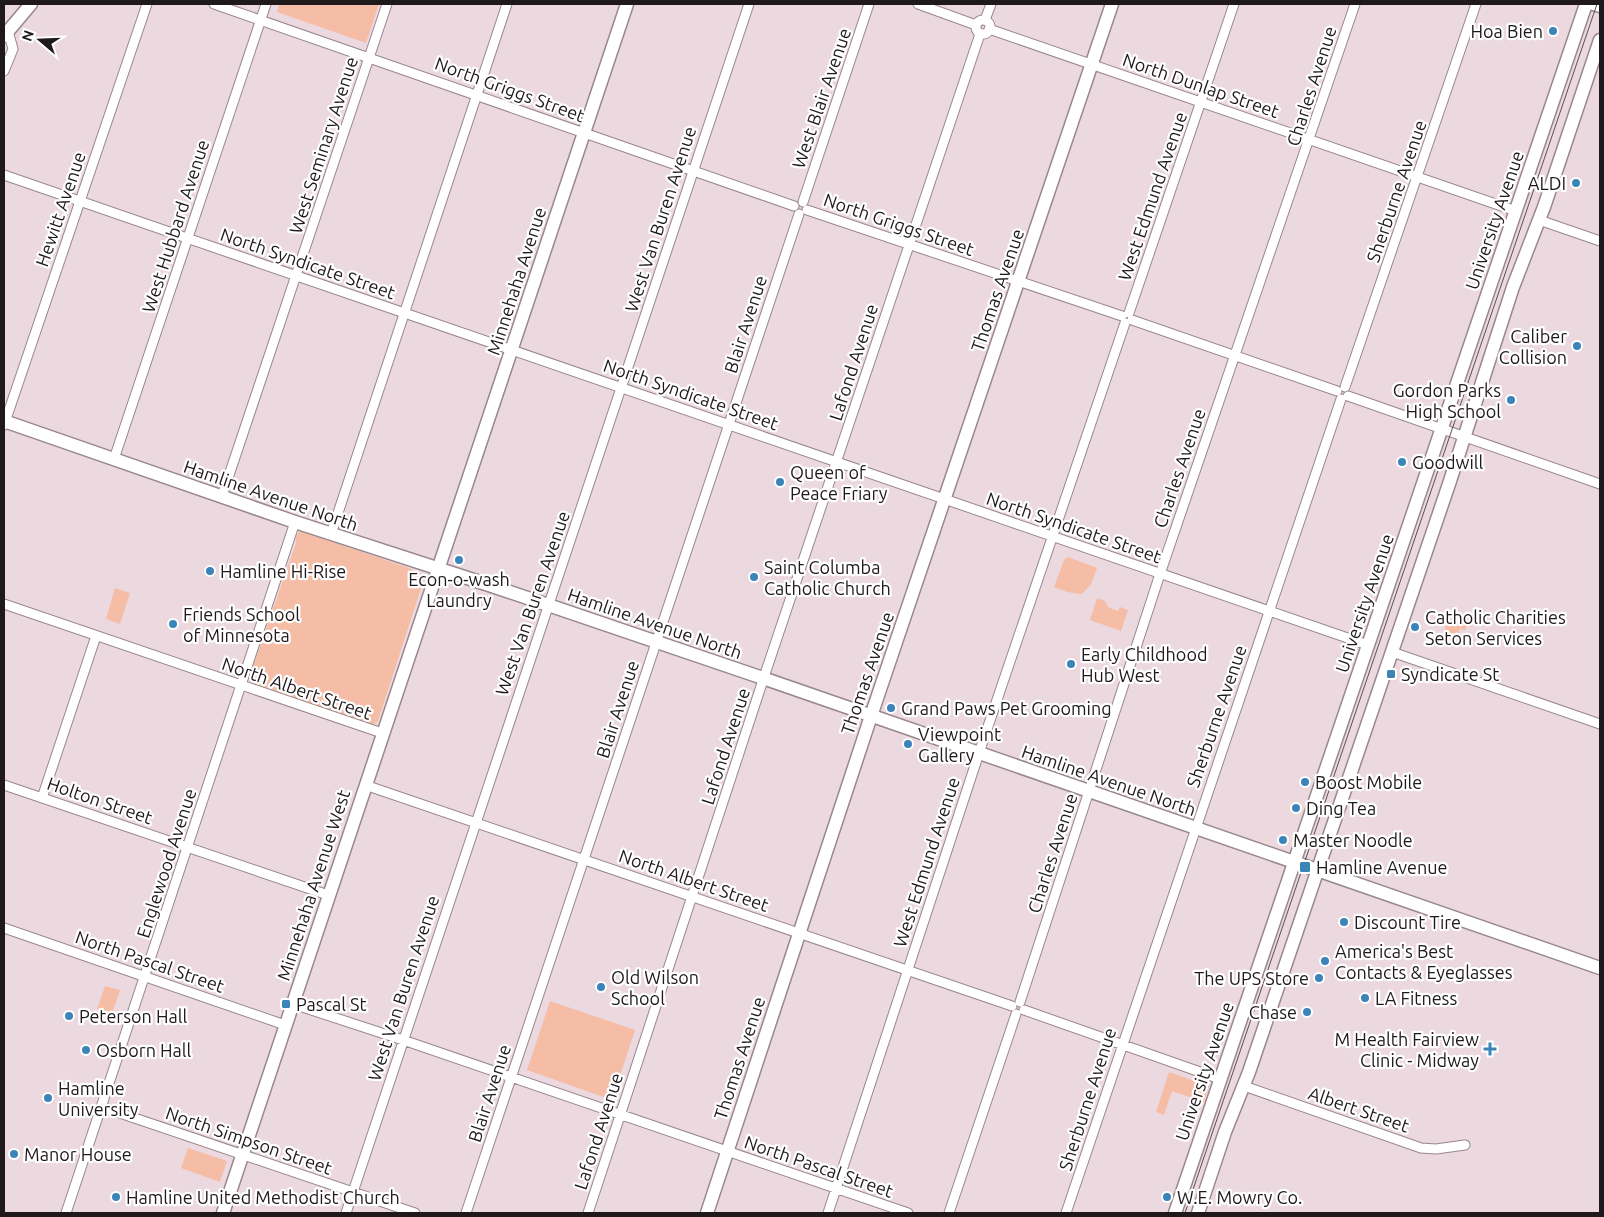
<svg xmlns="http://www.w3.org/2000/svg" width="1604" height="1217" font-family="Ubuntu,sans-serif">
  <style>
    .green { fill: #f5bca6 }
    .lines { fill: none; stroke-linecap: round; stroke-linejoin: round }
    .street-casing { stroke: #98878c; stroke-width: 11 }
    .secondary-casing { stroke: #98878c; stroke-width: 15 }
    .street { stroke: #fff; stroke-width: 9 }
    .secondary { stroke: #fff; stroke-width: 12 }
    .tram { stroke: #5a5053; stroke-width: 1 }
    .poi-dot { fill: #3b84b8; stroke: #fff; stroke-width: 2 }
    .labels { text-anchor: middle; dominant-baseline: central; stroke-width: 4.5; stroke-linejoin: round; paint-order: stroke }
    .poi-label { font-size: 18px; fill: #1f191b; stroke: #fff; text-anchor: start }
    .street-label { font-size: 18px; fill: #1f191b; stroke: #fff }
  </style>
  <rect width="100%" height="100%" fill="#ecd9df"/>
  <path class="green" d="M279,4H379L366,43L277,12Z
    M300,531L409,568L425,576L378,721L373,725L250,683L249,678L296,543V536Z
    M1068,557L1097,568L1091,584L1082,594L1067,592L1054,587L1064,560Z
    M115,588L130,593L120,624L106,619Z
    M1097,598L1105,601L1108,607L1118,611L1120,607L1128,610L1121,631L1090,620Z
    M1457,613L1473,620L1471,627L1467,626L1465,630L1460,629L1455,642L1442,637L1449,616L1455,618Z
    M105,986L120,990L112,1014L97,1009Z
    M550,1001L635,1030L612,1100L527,1070Z
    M1169,1072L1209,1086L1204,1102L1172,1091L1164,1115L1156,1112Z
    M188,1148L227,1161L220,1182L181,1168Z"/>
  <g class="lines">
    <defs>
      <path id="street" d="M214,4L794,206
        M918,4L976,25
        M976 27a7 7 0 1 1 14 0a7 7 0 1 1-14 0Z
        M985,20L991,4
        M989,29L1516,211
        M4,71L13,49L8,31
        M4,175L1368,645
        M803,202L869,4
        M807,210L1122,316
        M1539,220L1600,241
        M1129,313L1234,4
        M1132,320L1337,391
        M1345,387L1476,4
        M1348,396L1600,484
        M4,425L147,4
        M114,459L266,4
        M222,496L387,4
        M331,534L507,4
        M4,604L382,733
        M1392,652L1600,724
        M4,785L328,895
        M365,785L1012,1006
        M42,798L96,636
        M4,928L285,1025
        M1020,1002L1160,574L1355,4
        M293,1004L403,1040L908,1213
        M1024,1010L1220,1079
        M1244,1086L1421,1148L1436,1149L1465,1145
        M102,1107L415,1213
        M66,1213L295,522
        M346,1213L749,4
        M466,1213L799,214
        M588,1213L766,671L980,34
        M828,1213L982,744L1125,323
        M949,1213L1016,1014
        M1066,1213L1341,399"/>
      <path id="secondary" d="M1593,4L1600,6
        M4,36L31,4
        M4,421L295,522L492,586L754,675L1600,968
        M223,1213L627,4
        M707,1213L871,716L1112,4
        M1175,1213L1586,4
        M1198,1213L1225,1132L1249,1072L1449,484L1513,287L1544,207L1600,40"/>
    </defs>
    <use href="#street" class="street-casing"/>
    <use href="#secondary" class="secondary-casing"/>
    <use href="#street" class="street"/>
    <use href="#secondary" class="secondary"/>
    <path class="tram" d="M1185,1213L1597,4"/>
  </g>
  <g class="poi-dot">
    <circle cx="1553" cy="31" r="5"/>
    <circle cx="1576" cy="183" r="5"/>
    <circle cx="1577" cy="346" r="5"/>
    <circle cx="1511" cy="400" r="5"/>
    <circle cx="1402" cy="462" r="5"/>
    <circle cx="780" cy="482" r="5"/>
    <circle cx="459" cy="560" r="5"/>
    <circle cx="210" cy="571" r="5"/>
    <circle cx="754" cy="577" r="5"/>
    <circle cx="173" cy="624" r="5"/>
    <circle cx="1415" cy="627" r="5"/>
    <circle cx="1071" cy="664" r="5"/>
    <rect x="1386" y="669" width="10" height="10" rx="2.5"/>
    <circle cx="891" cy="708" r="5"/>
    <circle cx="908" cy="744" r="5"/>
    <circle cx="1305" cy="782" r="5"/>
    <circle cx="1296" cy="808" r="5"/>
    <circle cx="1283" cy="840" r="5"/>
    <rect x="1299" y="861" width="12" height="12" rx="2.5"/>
    <circle cx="1344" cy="922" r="5"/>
    <circle cx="1325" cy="961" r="5"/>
    <circle cx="1319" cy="978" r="5"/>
    <circle cx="601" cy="987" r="5"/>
    <circle cx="1365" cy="998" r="5"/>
    <rect x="281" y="999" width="10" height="10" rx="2.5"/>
    <circle cx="1307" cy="1012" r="5"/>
    <circle cx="69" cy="1016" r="5"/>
    <path d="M1487.5 1041.5h5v5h5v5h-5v5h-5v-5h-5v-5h5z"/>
    <circle cx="86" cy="1050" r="5"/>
    <circle cx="48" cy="1098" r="5"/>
    <circle cx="14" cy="1154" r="5"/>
    <circle cx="116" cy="1197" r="5"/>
    <circle cx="1167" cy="1197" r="5"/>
  </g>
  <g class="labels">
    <g class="poi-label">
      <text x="1543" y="31" text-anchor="end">Hoa Bien</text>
      <text x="1566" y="183" text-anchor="end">ALDI</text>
      <text x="1567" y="336" text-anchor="end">Caliber<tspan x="1567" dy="21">Collision</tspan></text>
      <text x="1501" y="390" text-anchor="end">Gordon Parks<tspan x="1501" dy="21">High School</tspan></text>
      <text x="1412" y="462">Goodwill</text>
      <text x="790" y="472">Queen of<tspan x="790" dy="21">Peace Friary</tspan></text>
      <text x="764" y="567">Saint Columba<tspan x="764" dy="21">Catholic Church</tspan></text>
      <text x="220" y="571">Hamline Hi-Rise</text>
      <text x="459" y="579" text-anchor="middle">Econ-o-wash<tspan x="459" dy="21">Laundry</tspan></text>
      <text x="183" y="614">Friends School<tspan x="183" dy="21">of Minnesota</tspan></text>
      <text x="1425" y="617">Catholic Charities<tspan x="1425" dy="21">Seton Services</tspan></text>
      <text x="1081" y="654">Early Childhood<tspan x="1081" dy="21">Hub West</tspan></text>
      <text x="1401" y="674">Syndicate St</text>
      <text x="901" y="708">Grand Paws Pet Grooming</text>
      <text x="918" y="734">Viewpoint<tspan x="918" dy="21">Gallery</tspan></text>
      <text x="1315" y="782">Boost Mobile</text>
      <text x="1306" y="808">Ding Tea</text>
      <text x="1293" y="840">Master Noodle</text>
      <text x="1316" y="867">Hamline Avenue</text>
      <text x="1354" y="922">Discount Tire</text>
      <text x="1335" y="951">America's Best<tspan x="1335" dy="21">Contacts &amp; Eyeglasses</tspan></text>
      <text x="611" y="977">Old Wilson<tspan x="611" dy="21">School</tspan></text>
      <text x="1309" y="978" text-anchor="end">The UPS Store</text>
      <text x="1375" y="998">LA Fitness</text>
      <text x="296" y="1004">Pascal St</text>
      <text x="1297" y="1012" text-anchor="end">Chase</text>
      <text x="79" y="1016">Peterson Hall</text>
      <text x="1479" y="1039" text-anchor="end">M Health Fairview<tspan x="1479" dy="21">Clinic - Midway</tspan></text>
      <text x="96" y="1050">Osborn Hall</text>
      <text x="58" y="1088">Hamline<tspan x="58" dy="21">University</tspan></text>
      <text x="24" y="1154">Manor House</text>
      <text x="126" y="1197">Hamline United Methodist Church</text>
      <text x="1177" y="1197">W.E. Mowry Co.</text>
    </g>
    <g class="street-label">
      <text transform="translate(1201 85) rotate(19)">North Dunlap Street</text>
      <text transform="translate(1311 86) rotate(-72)">Charles Avenue</text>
      <text transform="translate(510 89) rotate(20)">North Griggs Street</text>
      <text transform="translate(821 98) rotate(-71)">West Blair Avenue</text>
      <text transform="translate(323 145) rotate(-72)">West Seminary Avenue</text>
      <text transform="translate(1396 191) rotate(-71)">Sherburne Avenue</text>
      <text transform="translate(1152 196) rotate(-71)">West Edmund Avenue</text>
      <text transform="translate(60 209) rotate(-71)">Hewitt Avenue</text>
      <text transform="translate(660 219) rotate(-72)">West Van Buren Avenue</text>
      <text transform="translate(1494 220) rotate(-71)">University Avenue</text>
      <text transform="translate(899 224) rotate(19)">North Griggs Street</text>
      <text transform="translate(175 226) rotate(-72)">West Hubbard Avenue</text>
      <text transform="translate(308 263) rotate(19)">North Syndicate Street</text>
      <text transform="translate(516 281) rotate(-72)">Minnehaha Avenue</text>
      <text transform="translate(997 290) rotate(-71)">Thomas Avenue</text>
      <text transform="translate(745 324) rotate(-72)">Blair Avenue</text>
      <text transform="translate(853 362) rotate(-72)">Lafond Avenue</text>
      <text transform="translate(691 394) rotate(19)">North Syndicate Street</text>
      <text transform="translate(1179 468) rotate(-71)">Charles Avenue</text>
      <text transform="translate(271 495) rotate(19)">Hamline Avenue North</text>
      <text transform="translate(1074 527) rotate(19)">North Syndicate Street</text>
      <text transform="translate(532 603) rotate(-71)">West Van Buren Avenue</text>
      <text transform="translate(1364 603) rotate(-71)">University Avenue</text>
      <text transform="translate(655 623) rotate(19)">Hamline Avenue North</text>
      <text transform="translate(867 673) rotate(-71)">Thomas Avenue</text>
      <text transform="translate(297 688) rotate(19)">North Albert Street</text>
      <text transform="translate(617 709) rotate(-72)">Blair Avenue</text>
      <text transform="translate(1216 716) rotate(-71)">Sherburne Avenue</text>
      <text transform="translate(725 746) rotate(-72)">Lafond Avenue</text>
      <text transform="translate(1109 780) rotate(19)">Hamline Avenue North</text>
      <text transform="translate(100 800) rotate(19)">Holton Street</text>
      <text transform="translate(1052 853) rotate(-72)">Charles Avenue</text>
      <text transform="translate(926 862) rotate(-72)">West Edmund Avenue</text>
      <text transform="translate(166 863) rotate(-72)">Englewood Avenue</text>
      <text transform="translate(694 880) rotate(19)">North Albert Street</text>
      <text transform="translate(313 885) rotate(-72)">Minnehaha Avenue West</text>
      <text transform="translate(150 961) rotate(19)">North Pascal Street</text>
      <text transform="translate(403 988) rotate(-72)">West Van Buren Avenue</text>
      <text transform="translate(739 1058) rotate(-72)">Thomas Avenue</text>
      <text transform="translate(1204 1071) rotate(-71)">University Avenue</text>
      <text transform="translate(489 1093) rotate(-72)">Blair Avenue</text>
      <text transform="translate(1087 1099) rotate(-72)">Sherburne Avenue</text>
      <text transform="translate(1359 1109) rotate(19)">Albert Street</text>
      <text transform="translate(598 1131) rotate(-72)">Lafond Avenue</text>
      <text transform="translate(249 1140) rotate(19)">North Simpson Street</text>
      <text transform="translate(819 1166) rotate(19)">North Pascal Street</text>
    </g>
  </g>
  <rect width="1604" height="1217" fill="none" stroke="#1f191b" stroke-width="10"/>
  <g transform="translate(40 40) rotate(289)" stroke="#ffffff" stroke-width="4" paint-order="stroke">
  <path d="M0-4L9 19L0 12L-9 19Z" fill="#1f191b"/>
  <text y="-8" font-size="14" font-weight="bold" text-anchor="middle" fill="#1f191b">N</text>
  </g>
</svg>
